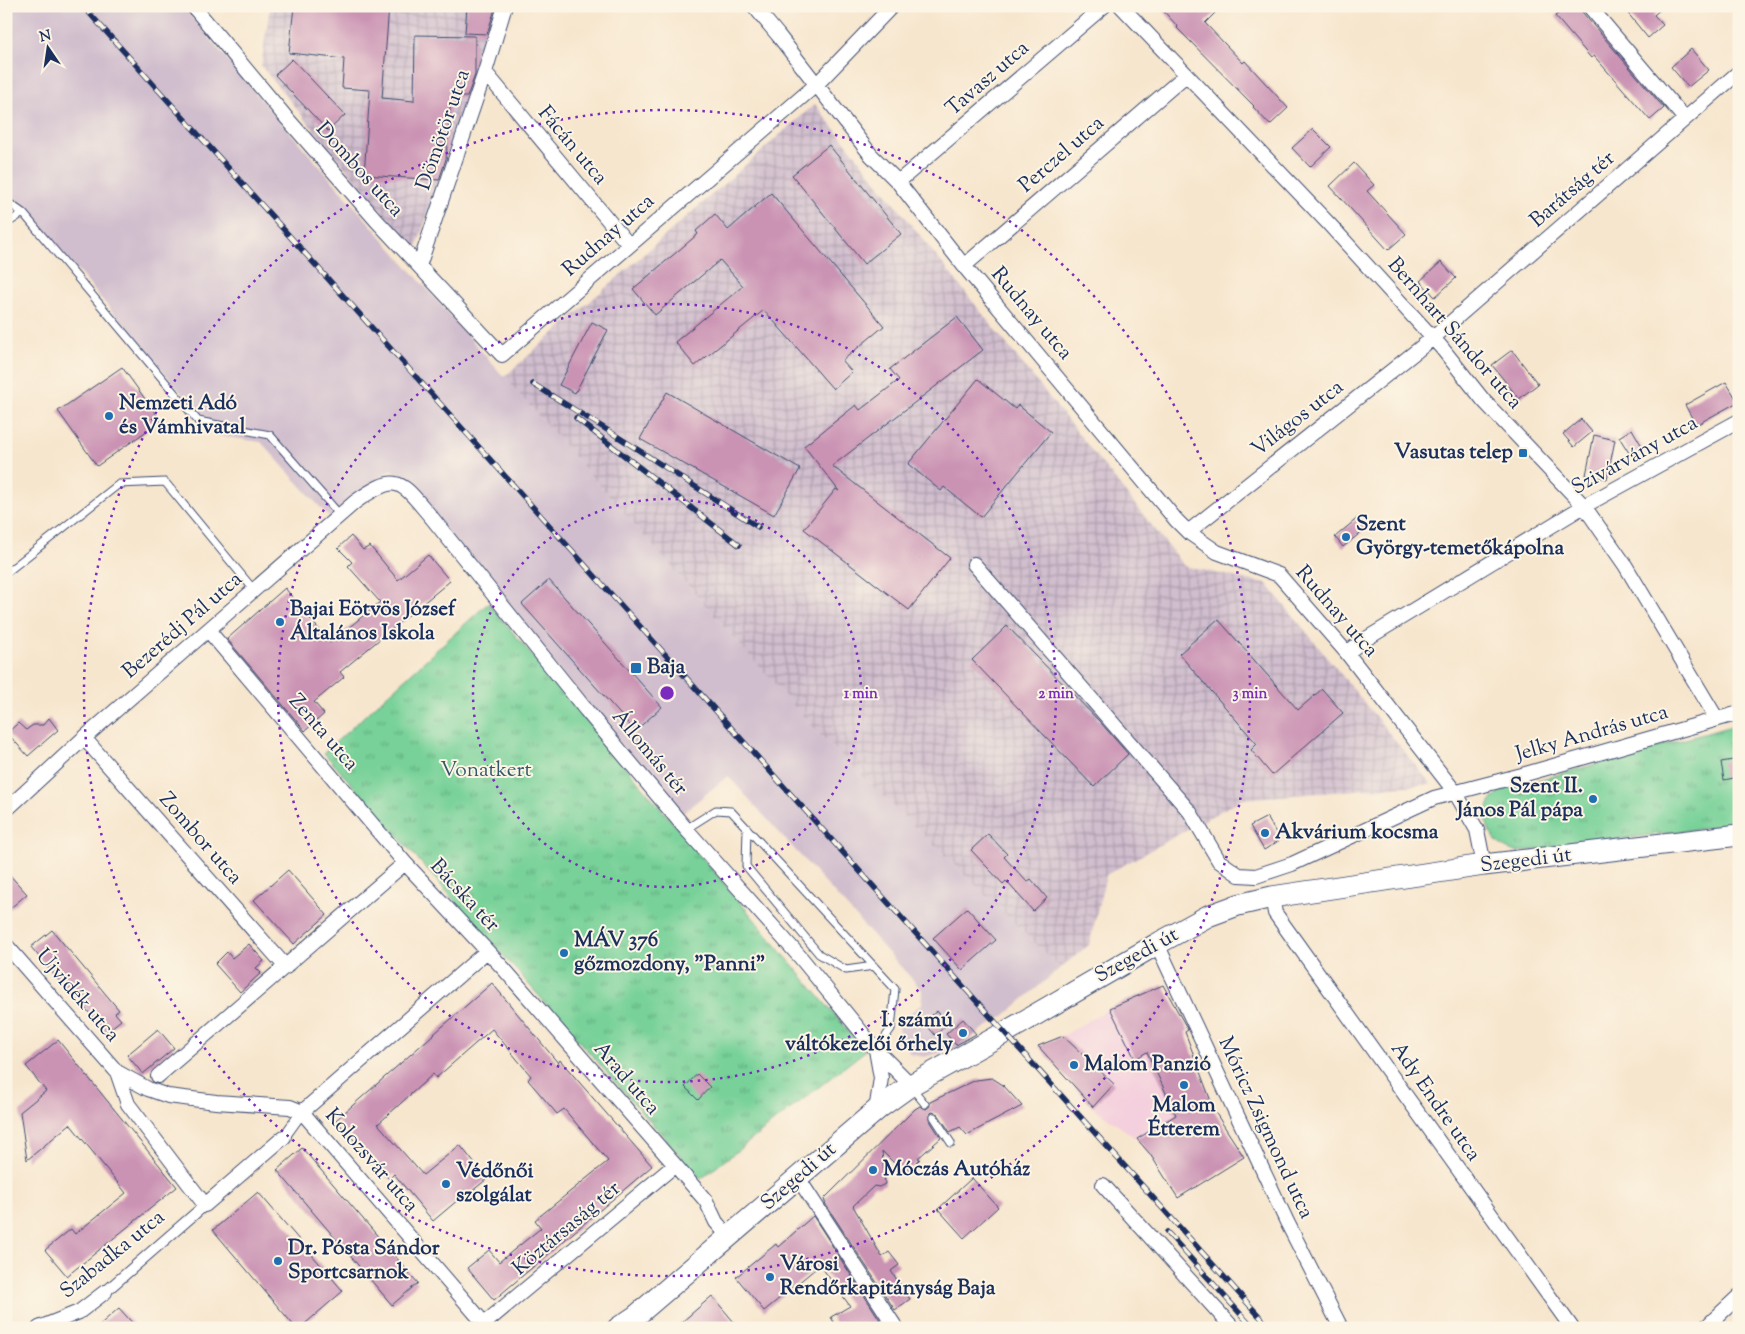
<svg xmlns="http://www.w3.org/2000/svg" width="1745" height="1334" font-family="'Sorts Mill Goudy',serif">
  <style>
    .built { fill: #f4cfdd }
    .industrial { fill: url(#industrial-grid) }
    .railway { fill: #d0bdcd }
    .park { fill: url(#park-tufts); stroke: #49807b }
    .building { fill: #ca93b4 }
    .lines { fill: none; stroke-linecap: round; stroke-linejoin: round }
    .service-casing { stroke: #3c4a6f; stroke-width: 9 }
    .pedestrian-casing { stroke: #3c4a6f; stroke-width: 12 }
    .minor-casing { stroke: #3c4a6f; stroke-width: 16 }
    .primary-casing { stroke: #3c4a6f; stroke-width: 23 }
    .service { stroke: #fff; stroke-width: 7 }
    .pedestrian { stroke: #fff; stroke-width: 10 }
    .minor { stroke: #fff; stroke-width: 14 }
    .primary { stroke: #fff; stroke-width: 21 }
    .rail-casing { stroke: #1b2f5e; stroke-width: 5.5 }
    .rail { stroke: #fcf5e5; stroke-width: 4; stroke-dasharray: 11; stroke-linecap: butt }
    .ring { fill: none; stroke: #7b2cbf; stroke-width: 2.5; stroke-dasharray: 2.5 5 }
    .poi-dot { fill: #1f6fb2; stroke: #fcf5e5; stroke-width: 2 }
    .labels { text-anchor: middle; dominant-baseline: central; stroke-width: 4; stroke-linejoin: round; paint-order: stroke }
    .street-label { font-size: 21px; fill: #1b2f5e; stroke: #fcf5e5 }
    .poi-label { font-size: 21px; font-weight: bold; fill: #1b2f5e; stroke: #fcf5e5; text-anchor: start }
    .park-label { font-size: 21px; fill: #32586c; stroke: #fcf5e5 }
    .centre { fill: #7b2cbf; stroke: #fcf5e5; stroke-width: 2.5 }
    .ring-label { font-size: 15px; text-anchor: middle; font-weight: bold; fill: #7b2cbf; stroke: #fcf5e5; stroke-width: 4; stroke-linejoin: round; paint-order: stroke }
  </style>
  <defs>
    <pattern id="industrial-grid" width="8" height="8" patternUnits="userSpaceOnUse" patternTransform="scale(1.25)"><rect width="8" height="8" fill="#d0bdcd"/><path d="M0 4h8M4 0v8" fill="none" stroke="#a89aaa"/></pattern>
    <pattern id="park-tufts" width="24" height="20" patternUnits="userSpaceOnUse" patternTransform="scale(1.25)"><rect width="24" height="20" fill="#77d198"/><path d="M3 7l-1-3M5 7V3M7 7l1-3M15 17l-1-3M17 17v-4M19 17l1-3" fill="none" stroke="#61aa7f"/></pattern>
  </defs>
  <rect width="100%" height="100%" fill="#fcf5e5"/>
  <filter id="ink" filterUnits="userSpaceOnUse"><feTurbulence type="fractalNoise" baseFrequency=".02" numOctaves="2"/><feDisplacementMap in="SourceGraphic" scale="10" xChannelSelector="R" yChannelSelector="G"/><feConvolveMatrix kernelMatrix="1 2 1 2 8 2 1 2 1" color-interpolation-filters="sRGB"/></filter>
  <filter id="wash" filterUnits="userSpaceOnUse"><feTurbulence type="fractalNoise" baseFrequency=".0096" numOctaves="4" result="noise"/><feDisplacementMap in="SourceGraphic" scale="20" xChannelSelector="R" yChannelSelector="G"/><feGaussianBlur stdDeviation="1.12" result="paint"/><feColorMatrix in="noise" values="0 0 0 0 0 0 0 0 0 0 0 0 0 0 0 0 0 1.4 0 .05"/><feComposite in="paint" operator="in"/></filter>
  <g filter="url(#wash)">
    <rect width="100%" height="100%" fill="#f7e6ce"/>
    <path class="built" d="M1163,985L1189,1030L1188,1040L1215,1112L1244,1157L1178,1198L1150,1154L1137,1139L1093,1107L1038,1046L1063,1036L1110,1008Z"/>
    <path class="industrial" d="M270,6H498L415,252L261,66Z
      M815,104L1184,566L1267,584L1431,784L1242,799L1106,875L1089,945L1060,968L815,730L504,377Z"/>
    <path class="railway" d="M6,6H183L244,80L504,377L815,730L1060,968L1004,1016L980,1031L962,1047L924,1057L910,1054L896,1024L922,1004V990L728,776L680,815L391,469L330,518L261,442L218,436L26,210L6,190Z"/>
    <path class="park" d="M488,603L865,1051L701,1179L324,753Z
      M1739,724V824L1517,852C1486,846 1474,807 1503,790Z"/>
    <g id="blocks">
      <path class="building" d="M294,6H389L382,98L414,101L415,35L475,36V75L467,97H451L446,159L439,180L364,175L370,90L342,88L344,59L289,53Z
        M467,6H496L487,34L465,33Z
        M1159,6H1222L1205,23L1243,63L1245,61L1288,108L1270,125L1253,107L1254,106L1177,28L1178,27Z
        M1567,6H1580L1582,12L1664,108L1650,120L1594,56L1591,58L1555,16Z
        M1622,6H1664L1654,15L1663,25L1648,38Z
        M1691,49L1709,70L1688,87L1671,67Z
        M292,59L345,115L328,131L275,75Z
        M1313,129L1331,147L1310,167L1292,148Z
        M829,145L901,234L864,264L792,175Z
        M1354,163L1374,185L1367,191L1406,234L1388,250L1330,186Z
        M771,193L884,326L842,361L852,372L833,389L764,310L695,366L675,342L743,286L720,260L655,315L633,289L698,234L696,231L715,214L728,230Z
        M1441,262L1456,278L1435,297L1420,281Z
        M957,317L983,350L832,466L950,558L909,610L804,529L836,489L839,491L804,446L856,405L860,410L899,380L890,369Z
        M592,322L608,330L575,393L559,385Z
        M1512,350L1538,384L1519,399L1492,365Z
        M122,367L161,421L97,466L58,411Z
        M978,379L1015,409L1018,405L1051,432L981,517L944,487L941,491L908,464Z
        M1726,382L1738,402L1696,425L1685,405Z
        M667,392L800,469L774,515L640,439Z
        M1581,419L1592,432L1574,447L1563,434Z
        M1632,429L1643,448L1631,456L1619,437Z
        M1594,435L1615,440L1607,479L1586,475Z
        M1360,516L1369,526L1343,547L1335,537Z
        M351,536L363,550L370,546L398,580L428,555L450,581L340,672L344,677L314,702L324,714L305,731L227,639L285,588L330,643L380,602L348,566L352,562L338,548Z
        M549,580L662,707L635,731L522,604Z
        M1218,619L1298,710L1322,689L1343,713L1272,775L1251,750L1257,744L1179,654Z
        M1007,626L1100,722L1128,754L1094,787L972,660Z
        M49,718L58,730L28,756L7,733L18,723L26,730L33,725H43Z
        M1739,759V777L1724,780L1721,762Z
        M1267,817L1280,840L1264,850L1250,826Z
        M988,834L1007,854L1004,857L1027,882L1031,879L1047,898L1033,911L1006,881L1003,884L971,850Z
        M288,870L327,915L294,944L254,900Z
        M6,871L27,894L6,912Z
        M967,908L996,940L962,970L933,938Z
        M52,930L119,1010L115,1013L121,1020L105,1033L83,1005L81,1007L31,947Z
        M249,944L264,961L256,968L261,973L240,992L215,964L227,952L232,958Z
        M492,983L558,1063L560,1060L652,1166L494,1300L467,1268L489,1250L499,1262L541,1228L535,1220L608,1161L564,1109L557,1114L528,1080L531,1076L492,1029L436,1078L433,1074L378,1124L423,1175L460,1145L487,1179L466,1196L465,1194L433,1221L394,1174L389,1179L336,1120Z
        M1163,985L1188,1030L1185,1032L1215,1112L1244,1157L1178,1198L1150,1154L1137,1139L1176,1115L1147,1052L1135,1059L1110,1008Z
        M937,1011L948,1024L935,1035L924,1022Z
        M963,1019L976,1034L956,1045L946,1034Z
        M158,1029L174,1048L143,1074L127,1055Z
        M1063,1036L1114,1084L1093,1107L1038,1046Z
        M58,1040L177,1187L67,1276L45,1250L71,1229L75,1234L126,1193L70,1124L27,1160L20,1112L46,1091L26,1066Z
        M697,1074L710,1087L698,1100L685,1087Z
        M992,1078L1003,1085L1022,1106L967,1135L960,1127L950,1132L938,1114L932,1112L929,1115V1119L941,1138L918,1158L920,1159L905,1174L882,1151L885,1184L879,1187L874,1186L853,1206L882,1257L889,1252L899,1265L891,1271L910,1299L895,1310L826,1205L824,1199L915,1109L920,1106L926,1109L930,1106V1102L976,1080Z
        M302,1148L418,1283L392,1305L277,1170Z
        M972,1178L998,1207L964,1238L938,1209Z
        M258,1192L343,1291L300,1328H296L213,1230Z
        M813,1216L880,1320L877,1321L881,1328H837L831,1317L850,1306L820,1265L764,1311L736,1277L776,1244L778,1247Z
        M712,1296L739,1328H675Z
        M119,1308L137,1328H96Z"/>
    </g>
  </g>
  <g filter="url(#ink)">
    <use href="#blocks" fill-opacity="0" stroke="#3c4a6f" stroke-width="1"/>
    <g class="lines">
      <defs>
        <path id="service" d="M6,201L23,213L198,421L270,435L340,515
          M6,224L23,213
          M6,573L119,484L165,482L254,590
          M747,828L746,866L819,954L846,970L874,966
          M686,829L716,810L731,811L895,989L891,1029L876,1050
          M912,1088L925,1104
          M934,1117L951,1143"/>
        <path id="pedestrian" d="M284,1137L302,1112
          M105,1292L205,1205"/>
        <path id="minor" d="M193,6L284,115L376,220L502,355L817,84L892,6
          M754,6L778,35L871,155L898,182L964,266L1176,520L1188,532L1217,552L1279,575L1347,653L1455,792L1477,830L1484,865
          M1121,6L1329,224L1441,347L1484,401L1584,506L1625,565L1717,719
          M1589,6L1685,119
          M485,72L629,245
          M898,182L1104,6
          M419,266L485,72L505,6
          M964,266L1186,75
          M1188,532L1433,338L1739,72
          M974,564L1190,812L1219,861L1239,875L1256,876L1292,864L1434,798L1522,775L1739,713
          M208,630L405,863L504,969L675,1165L706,1201L716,1222L729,1237
          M1347,653L1361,642L1584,506L1739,421
          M84,738L286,967
          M6,810L84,738L355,502C399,471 400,481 432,518L586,710L686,829L801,958L876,1050L911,1085
          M1272,897L1275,913L1572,1328
          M1157,944L1287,1222L1341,1328
          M6,945L117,1072L148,1089L168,1096L216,1102L290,1107L302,1112L488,1328
          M117,1072L128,1104L205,1205L284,1137
          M158,1076L405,863
          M876,1111L881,1078L876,1050
          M302,1112L487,951
          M798,1178L896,1328
          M1103,1185L1233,1328
          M485,1323L675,1165
          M39,1328L79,1312L105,1292
          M1705,1328L1739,1296"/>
        <path id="primary" d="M618,1328L636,1316L879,1108L911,1085L1004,1033L1157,944L1208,916L1238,905L1272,897L1484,865L1739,835"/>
      </defs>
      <use href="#service" class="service-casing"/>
      <use href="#pedestrian" class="pedestrian-casing"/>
      <use href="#minor" class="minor-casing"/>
      <use href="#primary" class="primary-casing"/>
      <use href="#service" class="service"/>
      <use href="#pedestrian" class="pedestrian"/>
      <use href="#minor" class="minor"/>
      <use href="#primary" class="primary"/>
      <defs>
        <path id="rail" d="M83,6L1270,1328
          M533,384L612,433L758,527
          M576,418L739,545
          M1167,1232L1253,1328"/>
      </defs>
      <use href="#rail" class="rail-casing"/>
      <use href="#rail" class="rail"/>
    </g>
  </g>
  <g class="ring">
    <circle cx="667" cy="693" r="194"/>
    <circle cx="667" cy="693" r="389"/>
    <circle cx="667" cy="693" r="583"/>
  </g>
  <g class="poi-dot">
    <circle cx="109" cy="416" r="5"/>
    <rect x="1518" y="448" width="10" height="10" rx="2.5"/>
    <circle cx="1346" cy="537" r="5"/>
    <circle cx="280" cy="622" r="5"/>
    <rect x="630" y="662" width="12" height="12" rx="2.5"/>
    <circle cx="1593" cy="799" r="5"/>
    <circle cx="1265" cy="833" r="5"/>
    <circle cx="564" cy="953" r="5"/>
    <circle cx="963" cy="1033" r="5"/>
    <circle cx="1074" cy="1065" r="5"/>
    <circle cx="1184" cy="1085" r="5"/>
    <circle cx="873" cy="1170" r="5"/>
    <circle cx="446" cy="1184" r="5"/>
    <circle cx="278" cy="1261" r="5"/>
    <circle cx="770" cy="1277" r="5"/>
  </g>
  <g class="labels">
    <g class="street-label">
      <text transform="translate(988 79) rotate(-41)">Tavasz utca</text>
      <text transform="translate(444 130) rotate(-71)">Dömötör utca</text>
      <text transform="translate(572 146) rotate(50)">Fácán utca</text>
      <text transform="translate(1062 155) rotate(-41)">Perczel utca</text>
      <text transform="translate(359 170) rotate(48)">Dombos utca</text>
      <text transform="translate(1573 190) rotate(-41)">Barátság tér</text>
      <text transform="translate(609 236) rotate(-41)">Rudnay utca</text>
      <text transform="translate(1031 314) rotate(50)">Rudnay utca</text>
      <text transform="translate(1454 334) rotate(49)">Bernhart Sándor utca</text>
      <text transform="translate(1298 419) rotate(-38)">Világos utca</text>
      <text transform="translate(1635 456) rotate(-29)">Szivárvány utca</text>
      <text transform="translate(1336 612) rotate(49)">Rudnay utca</text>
      <text transform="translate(183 626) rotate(-41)">Bezerédj Pál utca</text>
      <text transform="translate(323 733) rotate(49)">Zenta utca</text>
      <text transform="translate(1592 734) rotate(-16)">Jelky András utca</text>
      <text transform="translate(649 753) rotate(50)">Állomás tér</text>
      <text transform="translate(200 839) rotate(49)">Zombor utca</text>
      <text transform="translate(1526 861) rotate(-7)">Szegedi út</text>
      <text transform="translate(464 896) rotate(47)">Bácska tér</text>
      <text transform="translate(1137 956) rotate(-29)">Szegedi út</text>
      <text transform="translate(77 996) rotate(49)">Újvidék utca</text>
      <text transform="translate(626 1079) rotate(49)">Arad utca</text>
      <text transform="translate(1435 1102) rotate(55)">Ady Endre utca</text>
      <text transform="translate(1265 1128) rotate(65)">Móricz Zsigmond utca</text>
      <text transform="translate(371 1161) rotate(49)">Kolozsvár utca</text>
      <text transform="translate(799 1177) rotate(-41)">Szegedi út</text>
      <text transform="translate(567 1229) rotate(-40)">Köztársaság tér</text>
      <text transform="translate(113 1255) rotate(-39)">Szabadka utca</text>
    </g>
    <g class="poi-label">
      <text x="119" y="404">Nemzeti Adó<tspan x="119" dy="24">és Vámhivatal</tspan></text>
      <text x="1513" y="453" text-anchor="end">Vasutas telep</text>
      <text x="1356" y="525">Szent<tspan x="1356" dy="24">György-temetőkápolna</tspan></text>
      <text x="290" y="610">Bajai Eötvös József<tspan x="290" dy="24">Általános Iskola</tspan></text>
      <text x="647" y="668">Baja</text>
      <text x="1583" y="787" text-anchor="end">Szent II.<tspan x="1583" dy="24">János Pál pápa</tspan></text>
      <text x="1275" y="833">Akvárium kocsma</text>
      <text x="574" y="941">MÁV 376<tspan x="574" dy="24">gőzmozdony, "Panni"</tspan></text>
      <text x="953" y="1021" text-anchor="end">I. számú<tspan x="953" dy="24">váltókezelői őrhely</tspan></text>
      <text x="1084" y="1065">Malom Panzió</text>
      <text x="1184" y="1106" text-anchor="middle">Malom<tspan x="1184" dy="24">Étterem</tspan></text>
      <text x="883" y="1170">Móczás Autóház</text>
      <text x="456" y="1172">Védőnői<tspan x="456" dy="24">szolgálat</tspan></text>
      <text x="288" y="1249">Dr. Pósta Sándor<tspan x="288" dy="24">Sportcsarnok</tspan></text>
      <text x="780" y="1265">Városi<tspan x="780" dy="24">Rendőrkapitányság Baja</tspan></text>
    </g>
    <g class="park-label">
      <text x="486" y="771">Vonatkert</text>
    </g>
  </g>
  <circle cx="667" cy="693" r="8" class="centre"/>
  <g class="ring-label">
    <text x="861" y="698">1 min</text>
    <text x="1056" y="698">2 min</text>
    <text x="1250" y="698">3 min</text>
  </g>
  <rect width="1745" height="1334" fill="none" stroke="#fcf5e5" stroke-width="25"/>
  <g transform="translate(48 48) rotate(347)" stroke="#fcf5e5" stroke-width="4" paint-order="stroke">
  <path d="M0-4L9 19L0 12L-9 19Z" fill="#1b2f5e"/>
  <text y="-8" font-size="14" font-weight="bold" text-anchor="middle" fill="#1b2f5e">N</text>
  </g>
</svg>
